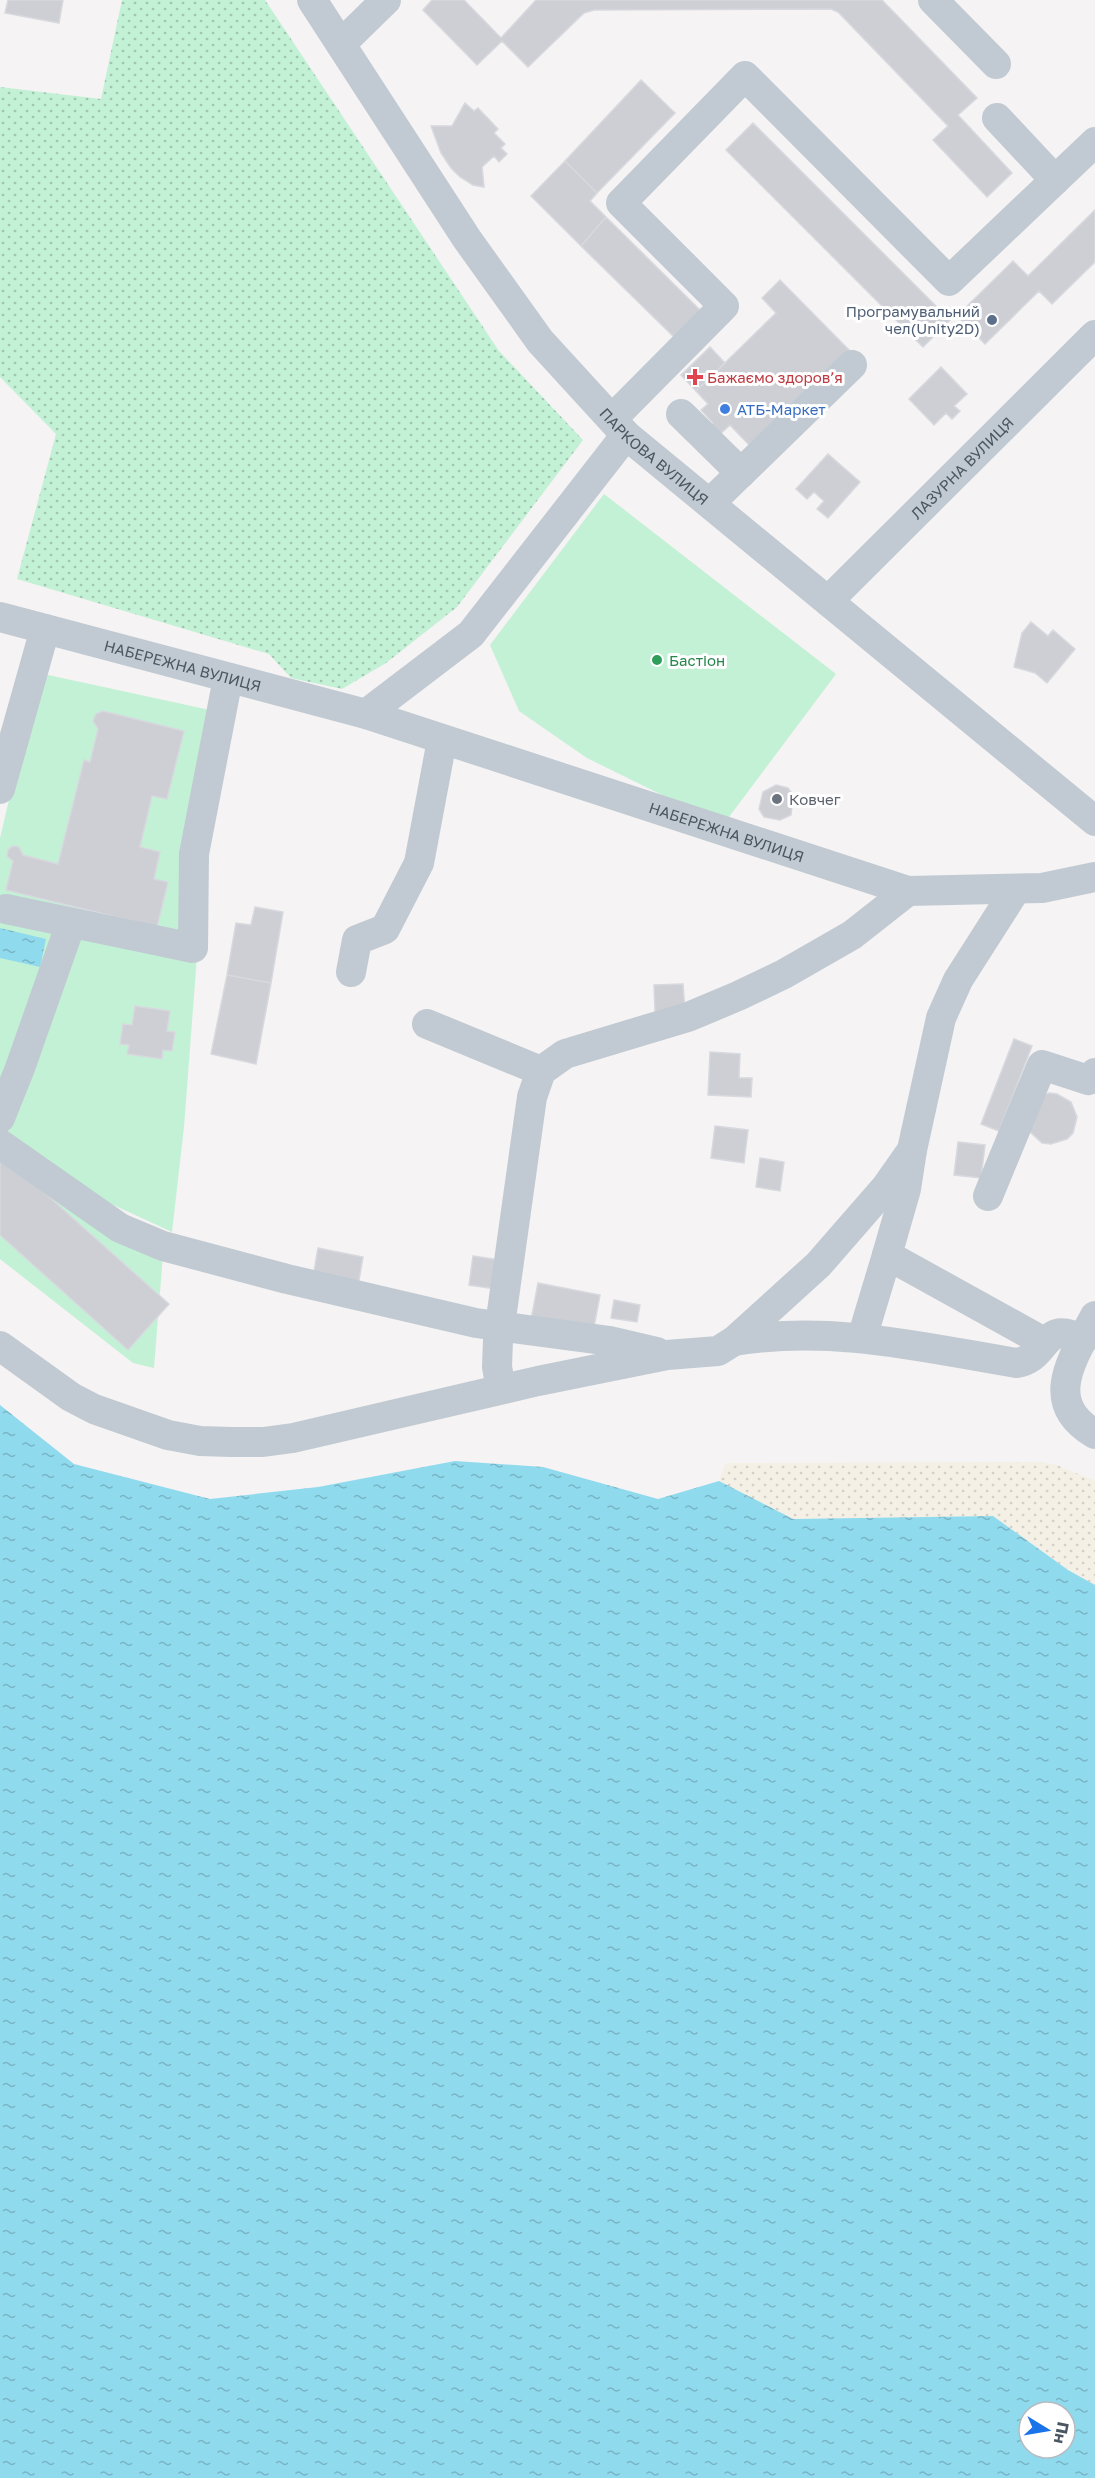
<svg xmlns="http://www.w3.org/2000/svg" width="1095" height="2478" font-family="'Golos Text',sans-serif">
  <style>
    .grass { fill: url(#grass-dots) }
    .sand { fill: url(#sand-dots) }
    .green { fill: #c3f1d5 }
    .water { fill: url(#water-ripples); fill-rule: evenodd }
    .building { fill: #cdcfd5; stroke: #d7d9de; stroke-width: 1.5 }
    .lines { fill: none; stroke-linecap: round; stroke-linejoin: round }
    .minor { stroke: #c1cad2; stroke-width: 30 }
    .service-dot { fill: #5c6f8a; stroke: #fff; stroke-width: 2 }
    .health-dot { fill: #e0444e; stroke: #fff; stroke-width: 2 }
    .shop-dot { fill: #3f7fe0; stroke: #fff; stroke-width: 2 }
    .leisure-dot { fill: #2e9e5b; stroke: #fff; stroke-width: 2 }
    .worship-dot { fill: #6b7280; stroke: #fff; stroke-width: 2 }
    .labels { text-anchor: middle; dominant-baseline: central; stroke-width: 6; stroke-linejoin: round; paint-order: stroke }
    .service-label { font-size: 15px; fill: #4e5e75; stroke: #fff; text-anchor: end }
    .health-label { font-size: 15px; fill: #be3a42; stroke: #fff; text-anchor: start }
    .shop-label { font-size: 15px; fill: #366cbe; stroke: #fff; text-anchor: start }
    .street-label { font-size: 15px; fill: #4a5661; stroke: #fff }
    .leisure-label { font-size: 15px; fill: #27864d; stroke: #fff; text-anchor: start }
    .worship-label { font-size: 15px; fill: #5b616d; stroke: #fff; text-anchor: start }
  </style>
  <defs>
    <pattern id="grass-dots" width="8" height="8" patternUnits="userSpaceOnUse" patternTransform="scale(1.5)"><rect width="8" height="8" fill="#c3f1d5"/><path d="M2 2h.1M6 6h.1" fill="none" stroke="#a0c6b0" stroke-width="1.8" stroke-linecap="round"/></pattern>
    <pattern id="sand-dots" width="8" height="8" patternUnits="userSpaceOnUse" patternTransform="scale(1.5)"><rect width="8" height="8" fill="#f5f0e5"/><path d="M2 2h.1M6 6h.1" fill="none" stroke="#d4d0c7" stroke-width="1.8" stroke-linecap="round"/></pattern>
    <pattern id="water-ripples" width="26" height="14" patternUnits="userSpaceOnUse" patternTransform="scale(1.5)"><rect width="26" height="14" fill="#90daee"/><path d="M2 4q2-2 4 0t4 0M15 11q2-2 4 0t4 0" fill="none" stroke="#78b4c4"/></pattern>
  </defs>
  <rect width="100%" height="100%" fill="#f5f3f3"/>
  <path class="grass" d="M122,0H265L499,351L583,440L457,607L386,663L342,689L291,678L269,654L17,579L56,434L0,377V87L101,99Z"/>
  <path class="sand" d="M1040,1462L1057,1465L1095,1481V1585L1068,1570L993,1516L792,1519L719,1481L726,1463Z"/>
  <path class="green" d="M604,494L836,674L723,825L587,758L519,711L490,645Z
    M39,673L233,715L203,877L184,1127L172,1232L94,1196L0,1131V838Z
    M0,1150L163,1254L154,1368L133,1363L0,1259Z"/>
  <path class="water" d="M0,928L46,939L40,967L0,958Z
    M0,1405L74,1464L210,1499L318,1487L455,1461L543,1467L658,1499L719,1481L793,1519L993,1516L1068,1570L1095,1585V2478H0ZM1029,2412H1065V2448H1029Z"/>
  <path class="building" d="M8,0H63L59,23L5,13Z
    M432,0H464L501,38L536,0H882L977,98L958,115L1012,173L987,197L933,140L948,126L838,12L831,9L594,10L584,13L528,67L502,41L477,65L423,10Z
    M641,80L675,113L597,193L565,161Z
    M465,103L474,111L478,108L498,129L494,133L505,144L501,148L507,154L499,162L494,156L482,167L484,187L473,185L460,177L451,168L441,153L431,126H452Z
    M753,123L950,320L923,347L726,150Z
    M565,161L597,193L590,201L606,217L581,246L531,196Z
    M1095,210V262L1052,304L1039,291L985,344L957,316L1013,261L1028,276Z
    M606,217L701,311L675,338L581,246Z
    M780,280L850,351L751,447L730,425L718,436L710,427L713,423L701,410L708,404L696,391L776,313L762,298Z
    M710,347L725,363L696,391L681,375Z
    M941,367L967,394L954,406L960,411L952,419L946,413L934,425L909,399Z
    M828,454L860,482L828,518L817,509L824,501L814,492L807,499L796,489Z
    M1031,622L1048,636L1053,630L1075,649L1047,683L1035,673L1014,667L1022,633Z
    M103,711L184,731L167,799L152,796L140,847L160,852L154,879L168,882L157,927L6,890L13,861L7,856L8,850L13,846L19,847L23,855L58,864L84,760L90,762L98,729L93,721L96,714Z
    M776,785L788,788L793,795L791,815L780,820L764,817L759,809L763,792Z
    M255,907L283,912L271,983L227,975L236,923L251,925Z
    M227,975L271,983L256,1064L211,1054Z
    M683,984L685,1011L655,1012L654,985Z
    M135,1006L170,1011L167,1031L175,1032L172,1051L163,1050L162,1059L127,1054L129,1045L120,1044L123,1024L132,1025Z
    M1014,1039L1032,1046L999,1131L981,1124Z
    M710,1052L740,1054L739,1078H752L751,1097L708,1095Z
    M1049,1093L1057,1094L1071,1102L1077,1117L1073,1133L1067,1139L1051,1144L1042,1143L1029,1131L1041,1096Z
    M715,1126L748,1130L744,1163L711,1158Z
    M958,1142L985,1145L981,1178L954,1175Z
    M0,1153L169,1304L128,1350L0,1235Z
    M760,1158L784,1162L780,1191L756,1187Z
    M318,1248L363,1257L358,1286L313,1277Z
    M473,1256L506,1261L502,1290L469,1285Z
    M538,1283L600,1295L593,1332L531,1320Z
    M614,1300L640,1305L637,1322L611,1318Z"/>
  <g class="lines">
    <g class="minor">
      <path id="s1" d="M312,0L467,239L540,341L626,435L1095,821"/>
      <path d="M933,0L996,64"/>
      <path d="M341,44L386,0"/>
      <path d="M997,118L1055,180"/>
      <path d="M681,414L741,473"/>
      <path d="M612,419L724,306L621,203L745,76L949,281L1095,142"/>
      <path d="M710,503L852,365"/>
      <path id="s2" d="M828,601L1095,335"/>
      <path id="s3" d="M0,617L366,714L908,891L1042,888L1095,877"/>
      <path d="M366,714L471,634L626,435"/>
      <path d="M0,789L45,629"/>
      <path d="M1016,889L958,980L941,1018L912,1150L906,1189L887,1255L1044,1342"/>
      <path d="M6,909L193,948L194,854L228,678"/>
      <path d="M351,972L357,940L385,929L419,863L442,740"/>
      <path d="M427,1024L541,1071"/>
      <path d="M0,1118L20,1068L71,923"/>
      <path d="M0,1144L120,1228L163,1246L287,1279L476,1323L610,1341L657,1352"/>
      <path d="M988,1196L1042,1065L1088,1080L1095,1073"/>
      <path d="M1095,1316C1073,1358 1041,1402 1095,1434"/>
      <path d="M862,1338L887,1255"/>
      <path d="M734,1341C831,1325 921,1347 1016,1363C1049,1359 1041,1317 1083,1340"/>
      <path d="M0,1346L71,1397L94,1409L168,1435L200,1441L231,1442H263L293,1438L538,1381L667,1355L718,1351L734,1341L818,1265L886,1187L912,1150"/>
      <path d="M501,1389L497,1367L498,1340L532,1097L541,1071L565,1054L688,1017L738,996L784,974L852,935L908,891"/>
    </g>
  </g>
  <circle class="service-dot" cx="992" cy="320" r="6"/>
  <path class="health-dot" d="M692 368h6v6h6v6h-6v6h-6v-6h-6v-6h6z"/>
  <circle class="shop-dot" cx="725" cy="409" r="6"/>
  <circle class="leisure-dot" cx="657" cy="660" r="6"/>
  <circle class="worship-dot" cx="777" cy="799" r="6"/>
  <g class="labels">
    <g class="service-label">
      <text x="980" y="311">Програмувальний<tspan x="980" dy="17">чел(Unity2D)</tspan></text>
    </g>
    <g class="health-label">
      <text x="707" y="377">Бажаємо здоровʼя</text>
    </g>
    <g class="shop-label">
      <text x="737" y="409">АТБ-Маркет</text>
    </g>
    <g class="street-label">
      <text stroke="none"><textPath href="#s1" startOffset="573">ПАРКОВА ВУЛИЦЯ</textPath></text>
      <text stroke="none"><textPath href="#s2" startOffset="189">ЛАЗУРНА ВУЛИЦЯ</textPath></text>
      <text stroke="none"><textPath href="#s3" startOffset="189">НАБЕРЕЖНА ВУЛИЦЯ</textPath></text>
      <text stroke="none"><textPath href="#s3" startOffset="758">НАБЕРЕЖНА ВУЛИЦЯ</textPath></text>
    </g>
    <g class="leisure-label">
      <text x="669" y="660">Бастіон</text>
    </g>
    <g class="worship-label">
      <text x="789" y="799">Ковчег</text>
    </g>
  </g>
  <g transform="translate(1047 2430) rotate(101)"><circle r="28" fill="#ffffff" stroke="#b7bbc0" stroke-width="1.5"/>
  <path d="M0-4.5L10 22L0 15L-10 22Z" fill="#1a73e8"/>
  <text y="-9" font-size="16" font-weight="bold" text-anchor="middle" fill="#4a5661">Пн</text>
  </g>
</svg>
